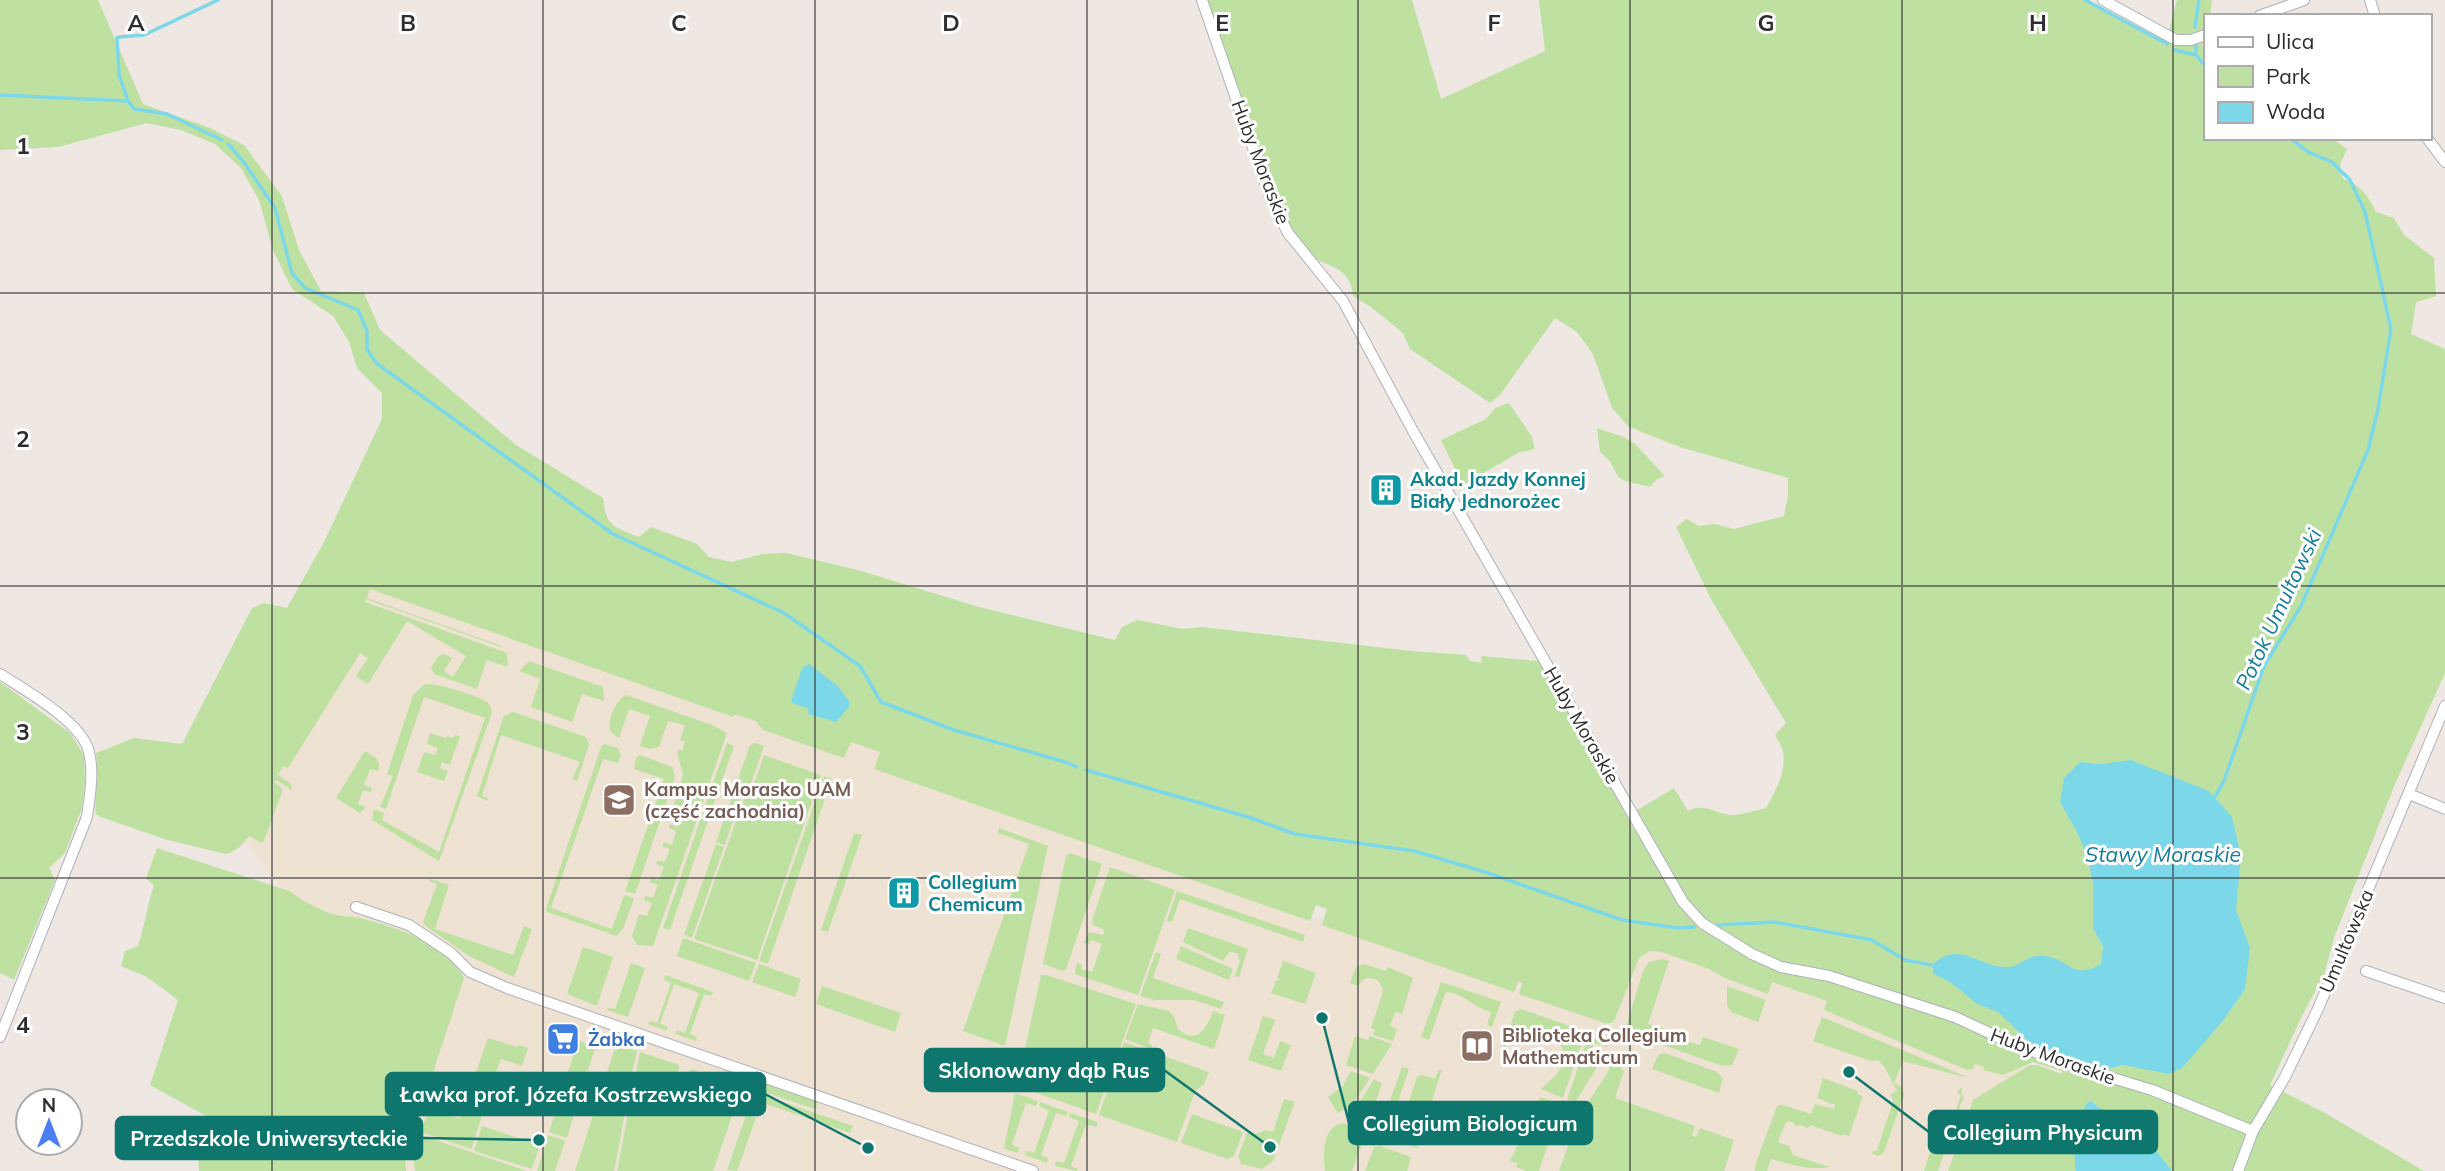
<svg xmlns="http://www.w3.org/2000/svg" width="2445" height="1171" font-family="Mulish,sans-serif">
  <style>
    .education { fill: #eee2d3 }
    .green { fill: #bee1a2; fill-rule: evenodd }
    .water { fill: #7cd8e9 }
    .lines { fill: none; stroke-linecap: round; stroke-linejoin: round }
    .stream { stroke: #7cd8e9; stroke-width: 3.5 }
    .minor-casing { stroke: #aeb1b9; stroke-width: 12 }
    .minor { stroke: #fff; stroke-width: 10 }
    .grid { fill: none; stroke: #2e2e2e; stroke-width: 2; stroke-opacity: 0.55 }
    .labels { text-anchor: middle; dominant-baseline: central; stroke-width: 6; stroke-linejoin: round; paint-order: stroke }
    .street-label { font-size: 19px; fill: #2e2e2e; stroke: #fff }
    .culture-label { font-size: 19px; font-weight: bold; fill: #0d838f; stroke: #fff; text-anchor: start }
    .education-label { font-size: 19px; font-weight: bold; fill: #785e54; stroke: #fff; text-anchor: start }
    .shop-label { font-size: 19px; font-weight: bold; fill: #366cbe; stroke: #fff; text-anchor: start }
    .water-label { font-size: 21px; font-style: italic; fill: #157c9b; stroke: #fff }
    .grid-label { font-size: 23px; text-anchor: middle; font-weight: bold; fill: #2e2e2e; stroke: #fff; stroke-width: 6; stroke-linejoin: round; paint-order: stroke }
    .leader { fill: none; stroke: #0f766e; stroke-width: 2.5 }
    .callout-dot { fill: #0f766e; stroke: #fff; stroke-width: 2.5 }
    .callout { fill: #0f766e; stroke: #0f766e; stroke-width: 2.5 }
    .callout-label { font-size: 21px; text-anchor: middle; font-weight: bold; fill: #fff }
  </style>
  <rect width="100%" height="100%" fill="#eee7e2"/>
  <path class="education" d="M415,489L1106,844L1606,1020L1636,942L1681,952L2015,1059L2069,1080L2189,1171H362L290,902L239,832Z"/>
  <path class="green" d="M0,0H98L143,104L210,128L244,145L282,196L299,250L321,291L364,293L380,330L516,445L603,498C606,527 614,527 639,537L651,527L697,544L709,557L732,562L763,554L786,553L858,570L979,607L1115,640L1122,627L1137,620L1183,629L1202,627L1412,651L1466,655L1470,661L1482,663L1481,656L1538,661L1585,739L1634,830L1645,828L1636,811L1674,788L1688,811C1706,802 1715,814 1732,815C1743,815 1755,810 1766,808C1775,793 1787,770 1783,752C1782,746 1778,740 1775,735L1786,723L1712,601L1676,527L1687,519L1699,526L1715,524L1734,529L1784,516L1788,496V478L1680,447L1629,427L1612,408L1593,354L1577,332L1555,318L1500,395L1490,403L1410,349L1403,333L1371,307L1353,296C1350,255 1308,271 1294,239C1290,232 1290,221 1288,212L1272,201L1255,169L1236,96L1212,41L1200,0H1412L1441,99L1545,51L1539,0H2085L2127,24L2167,39L2177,0H2212L2210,16H2205L2202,46L2205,48V138H2331L2347,149L2340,165L2343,179C2360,184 2369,197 2376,212L2394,218L2404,235L2434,258L2436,296L2416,302L2411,334L2445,349V673L2395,784L2335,935L2324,975L2303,1014L2270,1085L2325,1113L2424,1171H2172L2134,1122C2124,1122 2112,1121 2104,1115C2098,1111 2097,1104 2091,1101L2087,1103L2082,1115V1135L2076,1171H1948L1973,1100L2030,1065H2037L2062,1074V1071L2033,1062L2003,1075L1983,1070L1984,1067L1975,1064L1973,1069L1967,1070L1824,1010L1827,1001L1772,982L1768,994L1725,978L1709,969L1662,952L1650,951L1639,958L1615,1019L1611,1023H1605L1519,994L1522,983L1518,982L1514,992L1322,925L1327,909L1316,905L1310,921L874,769L880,752L877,751L851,742L844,758L763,730L756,721L735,714L733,717L370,589L367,598L499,645L504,648L366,599L365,602L507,653L508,667L487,660L477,689L434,674L431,668L438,656L444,654L452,658L444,671L453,677L466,656L407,621L368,684L356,676L368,658L360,653L288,768L283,766L278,775L291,784L292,790L276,780L274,782L282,788V792L264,841L261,843L249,836C243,844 236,852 226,854L164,839L101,817C100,816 97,815 96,814C94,810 98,765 96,753L134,738L182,744L252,608L264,603L287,608L324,542L382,419V393L357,368L349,342L333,316L292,289L273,250L259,200L241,168L215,144L181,130L147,123L58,147L0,150ZM2159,791L2212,851L2235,910L2193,934L2168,955L2129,980L2120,1003L2119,1022L2126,1036L2155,1070L2123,1065L2105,1070L2085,1064L2089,1049L2086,1032L2074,1022L2073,1010L2085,1002L2118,970L2117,959L2103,947L2093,928V884L2087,855V832L2096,810L2127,794Z
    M1509,403L1532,437L1535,449L1518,453L1463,485L1441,440L1486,419L1495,408Z
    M1597,428L1624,437L1635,444L1665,476L1656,480L1650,487L1625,481L1618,477L1610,461L1600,452Z
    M529,661L603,687L604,701L582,694L572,722L531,707L540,679L519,671Z
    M0,682L70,733L84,755L85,781L82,808L65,853L49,868L55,880L14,980L0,973Z
    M425,684C437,683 477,695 487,702C491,706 490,707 492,713L439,861L372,820L374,809L384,813L382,820L439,852L485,718L424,697L386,809L380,807L393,776L387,774L413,695Z
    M626,695L712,725L727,733L653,946L637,945L632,936L639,914L647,916L652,903L644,900L645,896L653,898L658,885L650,882L651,878L659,880L664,867L656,864L658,860L665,862L670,849L662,846L664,842L672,845L676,831L669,828L670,824L678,827L680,820L673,817L671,814L683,775L677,752L678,750L682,751L685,742L680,740L685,725L668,721L659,747L651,749L640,746L650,716L629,709L619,738L610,731C608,719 614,702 626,695Z
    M513,712L586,737L589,745L577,781L572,779L580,762L501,735L482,796L488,798L487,801L477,796L502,721L504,716Z
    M430,733L446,738L447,736L453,738L455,735L460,736L450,765L442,762L440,768L448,771L444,781L417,772L424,752L435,755L438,748L427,744Z
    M727,743L734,746L670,930L663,928Z
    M755,743L764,746L750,787L743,791L725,845L716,842L750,745Z
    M604,744L618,748L621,755L618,763L603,759L551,908L612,929L624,895L634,898L623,929L617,936L547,912L546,909L601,747Z
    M365,751L376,758L379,764L378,771L370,769L364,785L372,788L371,792L363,790L358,804L366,807L360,813L336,798Z
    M640,755L672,767L675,776L670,794L660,791L664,779L634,769L636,758Z
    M764,755L821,775L757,960L694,939L746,793L752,789Z
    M824,776L832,779L768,964L759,961Z
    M659,794L668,798L635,894L625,891Z
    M999,828L1048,846L1005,1046L963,1031L1029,844L998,833Z
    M854,833L862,835L828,932L821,930Z
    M716,844L724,847L692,938L684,935Z
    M157,848L289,891C302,900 316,908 332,914C342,917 354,916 364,919C397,928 450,944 464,978L405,1158L406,1171H199L198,1155L210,1118L150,1085L178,1000L147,977L121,966L125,951L138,946C145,925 147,906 154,885L146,879Z
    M1070,853L1102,864L1066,969L1062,971L1043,964L1066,856Z
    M1110,867L1175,890L1138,995L1075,974L1077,963L1082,965L1081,969L1092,972L1102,944L1091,940L1089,944L1084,943L1089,932L1103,935L1105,930L1093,925L1092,921Z
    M430,879L449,885L435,929L513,955L524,926L532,929L514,977L469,956L427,927L423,922L437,884L429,881Z
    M1177,891L1305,935L1303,942L1180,899L1172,922L1167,921Z
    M1188,928L1248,949L1239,977L1235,976L1240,961L1237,953L1229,952L1223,961L1183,942Z
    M683,938L756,963L749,981L677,956Z
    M1181,946L1233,969L1229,980L1176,959Z
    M583,947L613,957L597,1006L567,994Z
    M1156,952L1161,954L1153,978L1224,1002L1221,1009L1194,1000H1155L1140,996Z
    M1663,959L1669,961L1648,1024L1680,1033L1679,1039L1700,1045L1703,1037L1739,1049L1732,1065L1722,1066L1629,1033L1625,1030L1643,971L1649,962Z
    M1283,961L1316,973L1305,1004L1271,993L1276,981L1280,980L1277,978Z
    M631,963L645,968L628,1017L607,1010L608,1008L615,1009Z
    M759,964L801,979L795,997L752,982Z
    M1364,964L1386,971L1388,967L1413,978L1402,1014L1395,1012L1390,1026L1397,1029L1393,1041L1373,1035L1375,1030L1371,1028L1382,995L1383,990L1379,981C1371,976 1363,977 1358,986L1350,983L1356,967Z
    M665,975L713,992L711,996L704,994L690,1034L697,1037L696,1041L676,1034L677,1030L685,1033L699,993L674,984L660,1024L668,1027L667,1031L648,1024L650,1021L657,1023L671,983L664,980Z
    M1041,975H1046L1136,1004L1096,1114L1017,1086Z
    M1441,982L1501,1002L1492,1027L1487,1025L1491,1012C1474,1008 1463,993 1446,992L1429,1040L1421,1037Z
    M822,986L901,1013L895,1032L816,1004Z
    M1727,986L1766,1000L1758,1022L1731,1012L1727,1005Z
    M1138,1004L1169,1011L1174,1017L1178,1029C1197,1046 1207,1028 1213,1011L1225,1015L1214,1049L1153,1028L1148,1043L1152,1045L1151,1049L1125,1039Z
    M1521,1009L1584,1031L1585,1034L1563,1098L1541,1089C1547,1083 1558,1075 1562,1066C1574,1038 1526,1010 1505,1047H1503L1515,1012Z
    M1263,1016L1275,1020L1263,1054L1274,1058L1280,1041L1291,1045L1281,1071L1248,1060Z
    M1822,1017L1965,1076V1077L1903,1061L1894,1083L1902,1087L1904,1095L1884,1152L1878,1156L1873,1154L1872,1152L1877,1150L1893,1102L1891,1094L1897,1091L1884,1066L1878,1060L1871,1061L1813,1041Z
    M1355,1036L1368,1040L1370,1036L1392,1044L1373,1074L1346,1065Z
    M1588,1037L1608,1044L1607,1047L1594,1043L1590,1054L1603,1058L1576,1101L1567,1100Z
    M488,1038L517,1047L519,1045L528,1048L522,1066L501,1059L491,1087L473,1081Z
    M578,1041L596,1046L579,1097L562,1092Z
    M1124,1042L1209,1072L1204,1084L1195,1091L1177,1142L1099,1115Z
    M624,1046L637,1051C627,1090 623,1131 614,1171H575L614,1051Z
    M640,1052L679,1065L677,1080L668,1086L674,1097L690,1112L691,1108L679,1086L691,1069L742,1087L713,1171H617Z
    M1665,1053L1717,1072L1723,1078L1719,1093L1652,1069L1658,1055Z
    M1613,1060L1624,1071L1615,1098L1695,1126L1692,1136L1696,1137L1700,1128L1734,1140L1724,1171H1559L1579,1116L1606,1075Z
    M1402,1067L1409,1069L1387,1134L1380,1136L1378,1134Z
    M1442,1069L1422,1132L1411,1128L1407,1137L1419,1142L1417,1148L1400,1142L1397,1136L1417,1077L1422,1075L1435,1079L1438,1071Z
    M1351,1071L1370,1078L1353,1104L1338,1113L1328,1097L1343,1086Z
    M440,1075L447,1078L437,1111L460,1119L472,1086L490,1092L471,1149L421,1132Z
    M1823,1078L1858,1091L1857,1094L1863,1096L1849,1136L1843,1134L1842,1136L1810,1125L1808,1128L1800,1125L1796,1127L1794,1123L1788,1121L1785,1124L1778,1142L1789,1146L1793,1155L1829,1167C1809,1171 1788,1164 1771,1159L1767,1171H1755V1166L1777,1106L1783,1105L1811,1114L1815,1104L1834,1109L1835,1105L1817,1098Z
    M1374,1079L1382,1084L1369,1121L1362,1123L1350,1119L1348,1115L1357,1107Z
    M766,1083L818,1101L815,1109L755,1089L759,1084Z
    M1961,1087L1963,1098L1938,1171H1924L1937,1131L1943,1133L1950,1112L1955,1113L1961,1095L1957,1093Z
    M754,1092L853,1126L850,1133L752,1099Z
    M1015,1093L1038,1101L1036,1106L1026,1103L1012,1145L1019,1148L1017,1153L1004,1148Z
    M1540,1097L1561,1104L1539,1171H1527L1516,1167L1518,1163L1510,1161L1527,1126L1537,1113Z
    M1284,1099L1295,1102L1273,1161L1262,1169L1241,1164L1238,1157L1247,1133L1256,1134L1265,1130L1273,1132Z
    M559,1101L576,1107L567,1138L549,1132Z
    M1040,1102L1068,1112L1066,1116L1056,1113L1041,1155L1048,1158L1047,1163L1025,1155L1026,1151L1034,1153L1049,1111L1039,1106Z
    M1070,1113L1098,1122L1096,1127L1086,1124L1071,1166L1078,1169L1077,1171L1055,1166L1056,1161L1064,1163L1079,1121L1069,1117Z
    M1192,1114L1243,1132L1234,1156L1227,1159L1181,1143Z
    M746,1115L756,1118L737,1171L727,1170Z
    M1343,1123L1360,1129L1365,1135L1352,1171H1325C1323,1154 1322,1127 1343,1123Z
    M482,1126L540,1145L532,1169L474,1151Z
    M420,1135L527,1171H415L413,1157Z
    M548,1135L565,1141L555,1171H537Z
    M1380,1146L1411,1157L1407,1171H1365L1374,1147Z"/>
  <path class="water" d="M809,664L838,686L849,701V707L836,722L808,714L809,709L792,703L791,701L802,668Z
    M2131,760L2209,791L2232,817L2241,856L2236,910L2250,948L2245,989L2222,1022L2182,1068L2169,1074L2123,1065L2105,1070L2045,1051L2028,1041L1998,1012L1977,1004L1950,982L1934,974L1932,965C1959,938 1980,969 2009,967C2022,966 2025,954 2045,956C2070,959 2072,981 2101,964L2103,947L2093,928V884L2087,855L2076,830L2060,802L2064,778L2080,762L2100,764Z
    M2091,1101L2099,1108L2121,1114L2134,1122L2172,1171H2076C2072,1146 2077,1126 2087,1103Z"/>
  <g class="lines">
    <path class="stream" d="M2085,0L2167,44
      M2195,27L2199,0
      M119,37L144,35L218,0
      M117,38L119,75L128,101
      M2196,43V55L2205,66
      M2175,50L2196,55
      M0,95L128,101L134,109L167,114L222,140
      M228,144L243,161L275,208L292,273L305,288L358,310L367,331V349L376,363L613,534L784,613L860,666L881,702L954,730L1065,762L1077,767
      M1086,770L1248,817L1295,834L1414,851L1485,872L1622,920L1678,928L1694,927
      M2213,800L2224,781L2264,666L2301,606L2368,450L2378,409L2391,329L2365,212L2350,180L2332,162L2308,152L2290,138
      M1717,925L1774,922L1872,940L1905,960L1932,965"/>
    <defs>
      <path id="minor" d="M1202,0L1270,197L1288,233L1343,301L1413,431L1683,902L1702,923L1752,954L1781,967L1829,976L1955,1017L2011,1043L2070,1065L2152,1090L2253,1131
        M2103,0L2176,40H2191L2205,35
        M2370,0L2375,16
        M2259,16L2304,0
        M2427,138L2445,162
        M0,674C25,690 82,722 89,752C94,773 90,795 87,817L0,1037
        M2409,794L2445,809
        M356,907L409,925L451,953L470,972L507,988L1033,1171
        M2366,971L2445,998
        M2238,1171L2253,1131L2285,1077L2318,1009L2445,706"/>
    </defs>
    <use href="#minor" class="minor-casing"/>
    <use href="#minor" class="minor"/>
  </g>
  <path class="grid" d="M272,0V1171M543,0V1171M815,0V1171M1087,0V1171M1358,0V1171M1630,0V1171M1902,0V1171M2173,0V1171M0,293H2445M0,586H2445M0,878H2445"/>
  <defs>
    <symbol id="building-square" viewBox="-11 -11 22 22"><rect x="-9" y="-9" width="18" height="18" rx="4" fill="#0f9aa8" stroke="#fff"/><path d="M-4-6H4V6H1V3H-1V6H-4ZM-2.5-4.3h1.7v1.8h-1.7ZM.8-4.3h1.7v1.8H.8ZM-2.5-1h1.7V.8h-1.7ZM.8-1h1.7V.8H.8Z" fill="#fff"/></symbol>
    <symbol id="university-square" viewBox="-11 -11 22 22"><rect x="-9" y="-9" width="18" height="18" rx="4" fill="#8d6e63" stroke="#fff"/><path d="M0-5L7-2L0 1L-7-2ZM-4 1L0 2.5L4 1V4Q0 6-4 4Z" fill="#fff"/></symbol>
    <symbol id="supermarket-square" viewBox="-11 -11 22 22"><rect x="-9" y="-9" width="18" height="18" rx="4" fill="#3f7fe0" stroke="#fff"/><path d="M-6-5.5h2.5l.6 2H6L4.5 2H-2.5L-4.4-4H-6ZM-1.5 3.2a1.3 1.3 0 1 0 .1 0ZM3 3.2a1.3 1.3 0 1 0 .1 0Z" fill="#fff"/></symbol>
    <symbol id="library-square" viewBox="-11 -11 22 22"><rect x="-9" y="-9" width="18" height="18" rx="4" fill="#8d6e63" stroke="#fff"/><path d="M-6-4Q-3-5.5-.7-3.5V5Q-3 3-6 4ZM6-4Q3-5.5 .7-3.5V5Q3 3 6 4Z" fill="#fff"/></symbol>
  </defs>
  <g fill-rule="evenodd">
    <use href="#building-square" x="1367" y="471" width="38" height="38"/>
    <use href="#university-square" x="600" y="781" width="38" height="38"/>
    <use href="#building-square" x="885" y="874" width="38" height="38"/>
    <use href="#supermarket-square" x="544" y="1020" width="38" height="38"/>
    <use href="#library-square" x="1458" y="1027" width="38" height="38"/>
  </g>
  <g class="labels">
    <g class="street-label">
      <text transform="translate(1261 162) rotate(69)">Huby Moraskie</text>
      <text transform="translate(1582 725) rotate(60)">Huby Moraskie</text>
      <text transform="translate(2346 941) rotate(-67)">Umultowska</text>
      <text transform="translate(2053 1056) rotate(20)">Huby Moraskie</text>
    </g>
    <g class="culture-label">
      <text x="1410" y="479">Akad. Jazdy Konnej<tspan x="1410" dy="22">Biały Jednorożec</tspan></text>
      <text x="928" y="882">Collegium<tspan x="928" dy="22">Chemicum</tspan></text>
    </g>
    <g class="education-label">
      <text x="644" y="789">Kampus Morasko UAM<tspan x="644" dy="22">(część zachodnia)</tspan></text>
      <text x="1502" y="1035">Biblioteka Collegium<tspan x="1502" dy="22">Mathematicum</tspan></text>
    </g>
    <g class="shop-label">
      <text x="588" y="1039">Żabka</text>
    </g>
    <g class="water-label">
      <text transform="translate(2278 609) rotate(-65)">Potok Umultowski</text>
      <text x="2163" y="854">Stawy Moraskie</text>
    </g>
  </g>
  <g class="grid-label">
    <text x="136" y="31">A</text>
    <text x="408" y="31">B</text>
    <text x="679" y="31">C</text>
    <text x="951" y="31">D</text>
    <text x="1222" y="31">E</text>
    <text x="1494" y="31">F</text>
    <text x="1766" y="31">G</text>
    <text x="2038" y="31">H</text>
    <text x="23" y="154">1</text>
    <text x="23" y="447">2</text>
    <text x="23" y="740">3</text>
    <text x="23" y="1033">4</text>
  </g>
  <path class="leader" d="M1270 1147L1164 1070M868 1148L765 1094M1322 1018L1349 1123M1849 1072L1929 1132M539 1140L422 1138"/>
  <g class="callout-dot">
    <circle cx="1270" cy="1147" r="7"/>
    <circle cx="868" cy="1148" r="7"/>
    <circle cx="1322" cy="1018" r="7"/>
    <circle cx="1849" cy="1072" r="7"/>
    <circle cx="539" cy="1140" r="7"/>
  </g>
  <g class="callout">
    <rect x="925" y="1049" width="239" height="42" rx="7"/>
    <rect x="386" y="1073" width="379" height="42" rx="7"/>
    <rect x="1349" y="1102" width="243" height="42" rx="7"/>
    <rect x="1929" y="1111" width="228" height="42" rx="7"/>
    <rect x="116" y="1117" width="306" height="42" rx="7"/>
  </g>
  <g class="callout-label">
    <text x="1044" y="1078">Sklonowany dąb Rus</text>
    <text x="576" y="1102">Ławka prof. Józefa Kostrzewskiego</text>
    <text x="1470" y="1131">Collegium Biologicum</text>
    <text x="2043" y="1140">Collegium Physicum</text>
    <text x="269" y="1146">Przedszkole Uniwersyteckie</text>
  </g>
  <rect x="2204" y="14" width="228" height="126" fill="#ffffff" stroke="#ababab" stroke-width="2"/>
  <rect x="2218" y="37" width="35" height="10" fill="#ffffff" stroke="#ababab" stroke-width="2"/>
  <text x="2266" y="49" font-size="21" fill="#2e2e2e">Ulica</text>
  <rect x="2218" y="66" width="35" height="21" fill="#bee1a2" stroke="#ababab" stroke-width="2"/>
  <text x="2266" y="84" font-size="21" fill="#2e2e2e">Park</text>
  <rect x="2218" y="102" width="35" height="21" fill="#7cd8e9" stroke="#ababab" stroke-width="2"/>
  <text x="2266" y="119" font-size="21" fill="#2e2e2e">Woda</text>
  <g transform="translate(49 1122)"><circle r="33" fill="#ffffff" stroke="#ababab" stroke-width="2"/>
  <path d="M0-5L12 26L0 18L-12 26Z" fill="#4c7df1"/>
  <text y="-10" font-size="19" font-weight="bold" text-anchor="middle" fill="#2e2e2e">N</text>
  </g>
</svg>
